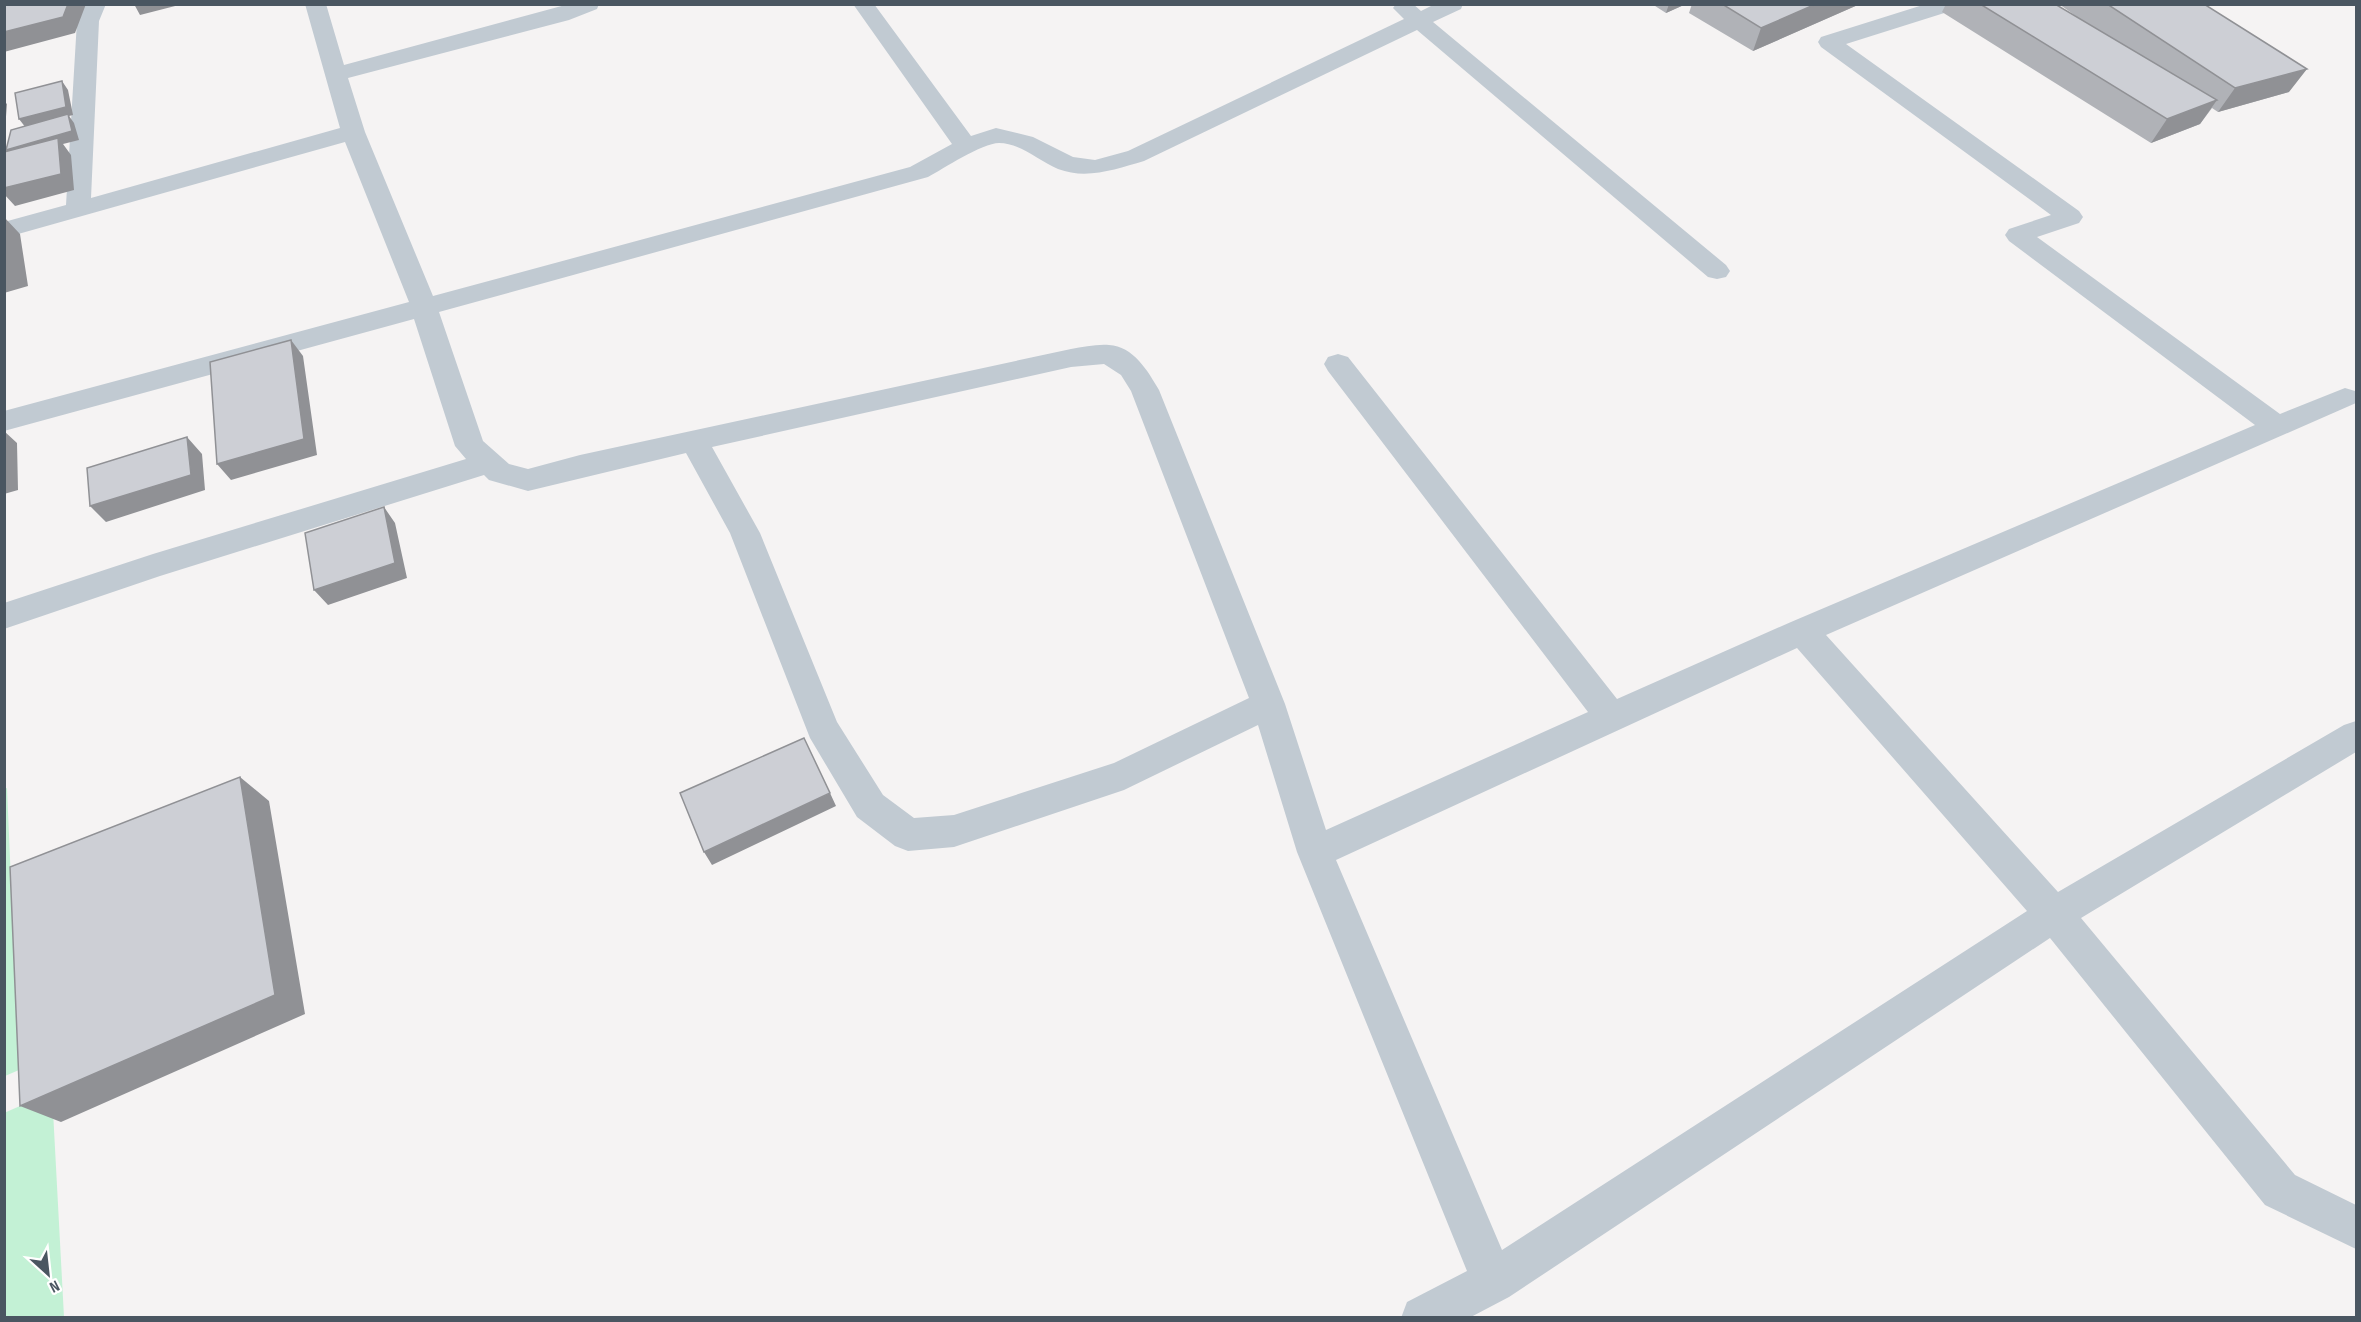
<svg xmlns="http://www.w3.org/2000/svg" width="2361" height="1322" font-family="'Sofia Sans Condensed',sans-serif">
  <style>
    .green { fill: #c3f1d5 }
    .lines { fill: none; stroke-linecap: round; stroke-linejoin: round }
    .minor { fill: #c1cad2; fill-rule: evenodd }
    .wall { fill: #b0b2b7 }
    .shaded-wall { fill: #909195 }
    .building { fill: #cdcfd5; stroke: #909195; stroke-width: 1.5 }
  </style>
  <rect width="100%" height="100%" fill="#f5f3f3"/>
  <path class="green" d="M7,788L19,1070L5,1076L4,789Z
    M52,1092L64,1317H5L4,1113Z"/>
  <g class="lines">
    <path class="minor" d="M85,4H106L99,21L91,198L340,128L305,4H326L344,65L569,4H599L597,9L569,20L348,78L365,132L433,296L910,167L952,144L853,4H874L971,136L996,128L1033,137L1073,157L1095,160L1128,151L1404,19L1393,8L1396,4H1413L1421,11L1435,4H1463L1461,9L1433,22L1726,265L1730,271L1726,277L1717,279L1708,277L1417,30L1144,161C1116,169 1087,180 1058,169C1039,161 1020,143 999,143C982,143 943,169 928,177L439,312L483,441L509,464L528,469L580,455L1071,349C1083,347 1097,344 1109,345C1133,346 1148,371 1159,390L1285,704L1326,830L1588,712L1328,371L1324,364L1328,357L1338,354L1348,357L1617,699L1791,622L2255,425L2009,241L2005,235L2009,229L2051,215L1821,47L1818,42L1821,37L1926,4H1959L1957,9L1846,44L2079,211L2083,217L2079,223L2037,237L2280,414L2345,388L2355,391L2356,403L1826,635L2058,892L2344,725L2356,721V752L2081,918L2295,1175L2356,1205V1249L2265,1205L2050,938L1509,1297L1469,1318H1401L1407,1302L1467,1271L1297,852L1258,725L1124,790L954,847L908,851L895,846L857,817L810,738L730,533L686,453L528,491L489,480L484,475L160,576L4,629V603L153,554L466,459L455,446L414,319L4,431V411L409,302L345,142L4,238V222L66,205L77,21ZM1104,364L1121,375L1131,391L1249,698L1114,763L954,815L914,818L883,795L837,722L760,533L712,447L1071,367ZM1797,648L2027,911L1502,1250L1336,860Z"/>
  </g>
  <path class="wall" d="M1652,4H1686L1666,13Z
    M1692,4H1860L1753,51L1689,13Z
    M1946,4H2055L2087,24L2059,4H2204L2289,92L2218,112L2212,108L2200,124L2151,143L1942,12Z"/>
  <path class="shaded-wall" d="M68,4H86L75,33L4,52V32Z
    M134,4H183L140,15Z
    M1669,4H1686L1666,13Z
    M1816,4H1860L1753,51L1761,28Z
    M2307,69L2289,92L2218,112L2235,88Z
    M62,81L68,90L73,115L69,116L74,123L79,140L63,144L71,155L74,190L15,206L4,194V188L13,159L6,150L26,128L19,119Z
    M2217,100L2200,124L2151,143L2167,119Z
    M4,101L7,104L5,129H4Z
    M4,217L20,234L28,286L4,293Z
    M291,340L303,356L317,455L231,480L217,464Z
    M4,431L17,443L18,490L4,494Z
    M187,437L202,454L205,490L106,522L90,506Z
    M384,507L395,523L407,578L328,605L314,590Z
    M240,777L269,801L305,1014L61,1122L20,1106Z
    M830,793L836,806L712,865L704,852Z"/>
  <path class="building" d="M4,4H68L63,17L4,32Z
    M1722,4H1816L1761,28Z
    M1980,4H2055L2217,100L2167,119Z
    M2107,4H2204L2307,69L2235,88Z
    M62,81L66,107L19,119L15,93Z
    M68,114L72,131L6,150L11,130Z
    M58,138L61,174L4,188V152Z
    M291,340L304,439L217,464L210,362Z
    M187,437L191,475L90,506L87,468Z
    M384,507L395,563L314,590L305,533Z
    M804,738L830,793L704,852L680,793Z
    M240,777L275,995L20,1106L10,867Z"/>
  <rect width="2361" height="1322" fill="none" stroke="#4a5661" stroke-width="12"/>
  <g transform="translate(48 1274) rotate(153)" stroke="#ffffff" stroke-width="4.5" paint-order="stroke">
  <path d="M0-4.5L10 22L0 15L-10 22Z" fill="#4a5661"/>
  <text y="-9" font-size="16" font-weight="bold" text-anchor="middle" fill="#4a5661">N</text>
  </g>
</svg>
